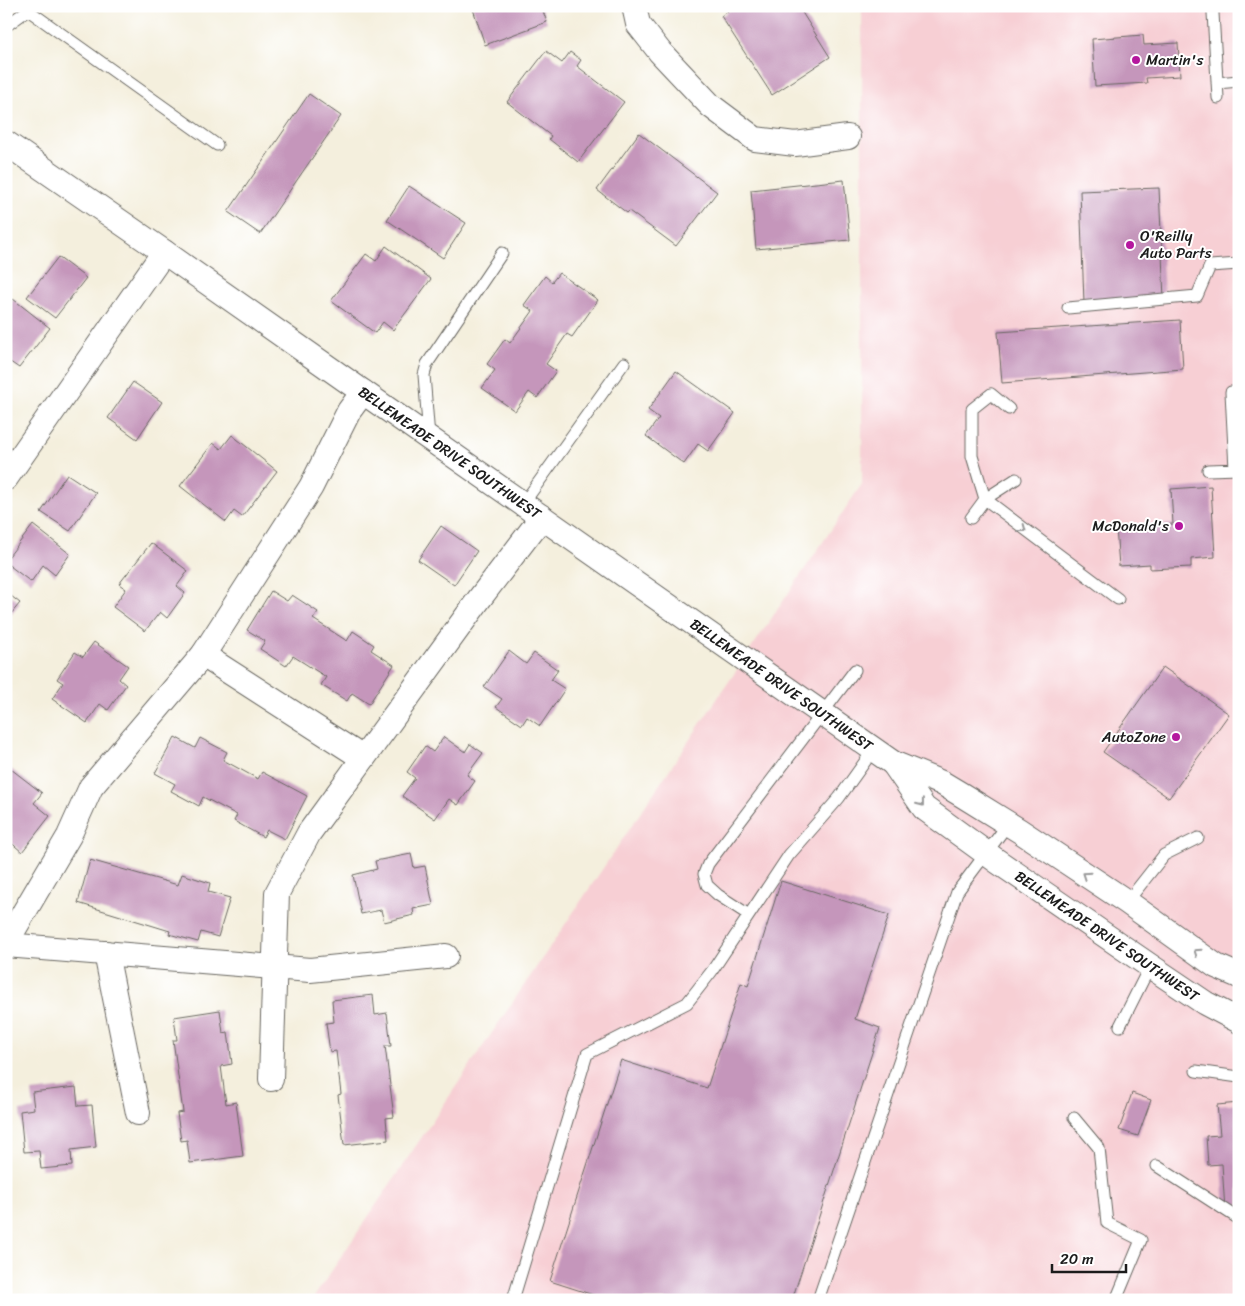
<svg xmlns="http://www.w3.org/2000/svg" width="1245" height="1306" font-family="Sriracha,sans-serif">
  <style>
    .built { fill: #f7cfd4 }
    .building { fill: #c596bb }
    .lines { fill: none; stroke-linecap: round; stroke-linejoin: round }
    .service-casing { stroke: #686660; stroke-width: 13 }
    .minor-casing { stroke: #686660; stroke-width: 26 }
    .path { stroke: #686660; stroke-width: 3; stroke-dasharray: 1 4; stroke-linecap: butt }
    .service { stroke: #fff; stroke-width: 11 }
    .minor { stroke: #fff; stroke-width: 24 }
    .oneway { stroke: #999 }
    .poi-dot { fill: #b5179e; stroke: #fff; stroke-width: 2 }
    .labels { text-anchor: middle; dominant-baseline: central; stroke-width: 4; stroke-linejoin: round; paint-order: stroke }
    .poi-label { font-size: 15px; fill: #1c1c1c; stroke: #fff; text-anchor: start }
    .street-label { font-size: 15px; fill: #1c1c1c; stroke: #fff }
  </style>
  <rect width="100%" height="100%" fill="#fff"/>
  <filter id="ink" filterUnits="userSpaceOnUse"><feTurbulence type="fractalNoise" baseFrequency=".02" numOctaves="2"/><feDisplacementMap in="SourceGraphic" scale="10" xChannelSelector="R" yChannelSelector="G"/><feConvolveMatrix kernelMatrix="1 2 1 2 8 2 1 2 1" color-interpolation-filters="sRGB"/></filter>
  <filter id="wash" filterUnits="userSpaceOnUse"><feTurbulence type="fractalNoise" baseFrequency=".0096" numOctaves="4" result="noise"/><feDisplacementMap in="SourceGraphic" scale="20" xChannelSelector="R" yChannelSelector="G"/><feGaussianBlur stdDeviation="1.12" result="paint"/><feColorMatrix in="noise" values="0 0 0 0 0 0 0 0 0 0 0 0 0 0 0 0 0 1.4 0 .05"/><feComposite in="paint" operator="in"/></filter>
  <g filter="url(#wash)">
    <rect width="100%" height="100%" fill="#f4efdd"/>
    <path class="built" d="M862,6H1239V1300H312L862,484Z"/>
    <g id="blocks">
      <path class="building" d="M472,6H541L547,22L485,45Z
        M736,6H798L830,57L772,95L721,16Z
        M1143,35L1144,45L1178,43L1180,76L1146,78L1147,83L1095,86L1092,39Z
        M546,51L562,63L570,52L581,60L577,66L624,102L578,162L549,139L551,136L507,102Z
        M309,94L341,116L260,234L228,212Z
        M639,133L717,192L676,246L629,211L627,213L597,190Z
        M844,180L850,240L756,249L751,190Z
        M409,186L466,223L443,258L387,220Z
        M1159,188L1164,299L1084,303L1080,191Z
        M386,246L431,279L393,330L383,322L375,333L331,301L366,254L376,261Z
        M58,257L86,278L55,318L27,297Z
        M559,273L598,300L572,337L567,334L546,364L556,371L537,398L529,392L515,411L482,388L495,370L487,364L505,339L510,343L533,311L524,305L545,276L552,282Z
        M13,299L50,328L19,368L6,359V308Z
        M1180,320L1183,369L1002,383L998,332Z
        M676,371L735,413L708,451L698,444L684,464L646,436L659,418L648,410Z
        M133,382L162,402L137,439L108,418Z
        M232,435L277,471L242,517L234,511L226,522L180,486L213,443L221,449Z
        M67,474L96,493L70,531L41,512Z
        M1211,486L1215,557L1191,559V567L1150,569V564L1119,566L1116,528L1173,524L1171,489Z
        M33,525L70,554L55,575L43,565L31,582L6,563V560Z
        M441,526L477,551L454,585L418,560Z
        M151,543L188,571L177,586L185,593L167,618L160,612L145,631L113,607L126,589L119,584Z
        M271,591L287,601L292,595L318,612L313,619L347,641L353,631L374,645L371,650L394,665L369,704L352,693L347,701L321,685L326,677L293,656L286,666L260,649L265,641L247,630Z
        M6,592L20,603L6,620Z
        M94,642L128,666L119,679L126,685L108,710L100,704L87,723L52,699L63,683L57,679L75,652L83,657Z
        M509,651L526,664L534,653L558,670L551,680L565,689L540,726L527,717L522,725L496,707L502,699L484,687Z
        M1163,667L1229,714L1169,798L1103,752Z
        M175,737L195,748L200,738L227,752L223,760L258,779L262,772L307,796L285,839L267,830L263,837L234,821L237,815L203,797L199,806L171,791L175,784L155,773Z
        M444,737L465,752L470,744L483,753L467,775L475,781L458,805L449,799L435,819L402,796L415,778L407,772L425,746L433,752Z
        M11,769L42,793L34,803L50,816L22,852L8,840L6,842V776Z
        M411,854L414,868L425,866L433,905L413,909L414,915L384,922L381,910L361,914L353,875L377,869L375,861Z
        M90,860L178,885L182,874L210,883L208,892L230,898L218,937L201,932L198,942L169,934L170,931L78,903Z
        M781,881L889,915L855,1019L880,1028L792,1300H609L550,1281L621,1060L707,1088L741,983L748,986Z
        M373,995L375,1015L387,1013L391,1046H385L394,1117L386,1118L388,1140L344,1145L338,1095L341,1094L336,1051L330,1052L326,1023L334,1022L332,1000Z
        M220,1010L223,1033L228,1032L232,1064L221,1066L226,1104L236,1102L243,1156L190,1163L187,1140L181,1141L177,1113L183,1112L173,1040H177L174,1017Z
        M76,1087L78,1106L92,1105L96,1147L71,1150L72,1166L41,1169L39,1151L24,1152L20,1111L34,1109L32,1092Z
        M1132,1093L1151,1100L1138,1136L1119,1130Z
        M1239,1103V1209L1225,1210L1222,1164L1208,1165L1206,1136L1220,1135L1217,1105Z"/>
    </g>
  </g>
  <g filter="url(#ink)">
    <use href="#blocks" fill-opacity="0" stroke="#686660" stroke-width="1"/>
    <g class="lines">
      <defs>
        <path id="service" d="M1213,13L1218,98
          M6,26L28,10L217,145
          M1217,83L1239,81
          M1068,308L1197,296L1210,266L1239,264
          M1231,392L1235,469
          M1009,409L991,394L972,409V456L985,499L1118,599
          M429,437L424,375L427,364L502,253
          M1208,470L1239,469
          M523,504L624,363
          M971,518L985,499L1016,479
          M1127,902L1164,855L1198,838
          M749,915L718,895L707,885L704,874L708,864L855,670
          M1120,1026L1150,966
          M1196,1071L1239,1077
          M1074,1118L1099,1148L1107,1223L1141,1240L1116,1300
          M1157,1166L1239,1219
          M513,1300L587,1054L687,1003L712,971L789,855L839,798L874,749
          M818,1300L957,892L1008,824"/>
        <g id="minor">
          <path d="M634,6L638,24L660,52L711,106L755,139L795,144L848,137"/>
          <path id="s1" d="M6,143L164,252L363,392L893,763L942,783L962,795L1020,831L1127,902L1216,966L1239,976"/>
          <path d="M6,478L164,252"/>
          <path d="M203,655L363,758"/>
          <path id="s2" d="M893,763L924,808L997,861L1150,966L1205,1003L1239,1021"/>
          <path d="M6,943L69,836L91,787L203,655L311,487L349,411L363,392"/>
          <path d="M6,945L310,970L446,956"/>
          <path d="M106,953L138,1113"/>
          <path d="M271,1079L277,893L309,833L480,598L542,517"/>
        </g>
      </defs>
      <use href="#service" class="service-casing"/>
      <use href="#minor" class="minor-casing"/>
      <path class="path" d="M1238,6V37L1239,42"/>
      <use href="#service" class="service"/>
      <use href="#minor" class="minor"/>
    </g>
    <defs><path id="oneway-chevron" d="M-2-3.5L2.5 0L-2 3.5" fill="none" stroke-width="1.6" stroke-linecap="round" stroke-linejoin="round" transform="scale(1.25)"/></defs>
    <g class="oneway">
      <use href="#oneway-chevron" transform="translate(1023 529) rotate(37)"/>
      <use href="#oneway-chevron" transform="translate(921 803) rotate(52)"/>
      <use href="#oneway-chevron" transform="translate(1086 875) rotate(-146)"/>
      <use href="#oneway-chevron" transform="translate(1197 952) rotate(-145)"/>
    </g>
  </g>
  <g class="poi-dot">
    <circle cx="1136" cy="60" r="5"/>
    <circle cx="1130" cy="245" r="5"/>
    <circle cx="1179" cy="526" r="5"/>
    <circle cx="1176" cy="737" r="5"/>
  </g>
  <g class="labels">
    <g class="poi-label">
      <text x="1146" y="60">Martin's</text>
      <text x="1140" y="236">O'Reilly<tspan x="1140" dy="17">Auto Parts</tspan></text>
      <text x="1169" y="526" text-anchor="end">McDonald's</text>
      <text x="1166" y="737" text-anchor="end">AutoZone</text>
    </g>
    <g class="street-label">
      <text stroke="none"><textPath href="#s1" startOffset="541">BELLEMEADE DRIVE SOUTHWEST</textPath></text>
      <text stroke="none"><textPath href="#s1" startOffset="946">BELLEMEADE DRIVE SOUTHWEST</textPath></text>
      <text stroke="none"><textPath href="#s2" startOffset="278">BELLEMEADE DRIVE SOUTHWEST</textPath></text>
    </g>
  </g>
  <rect width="1245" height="1306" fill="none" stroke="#fff" stroke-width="25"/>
  <path d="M1052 1264v8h74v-8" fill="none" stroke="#1c1c1c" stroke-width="2.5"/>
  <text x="1060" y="1264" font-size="15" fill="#1c1c1c" stroke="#ffffff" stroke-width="4" paint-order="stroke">20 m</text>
</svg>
